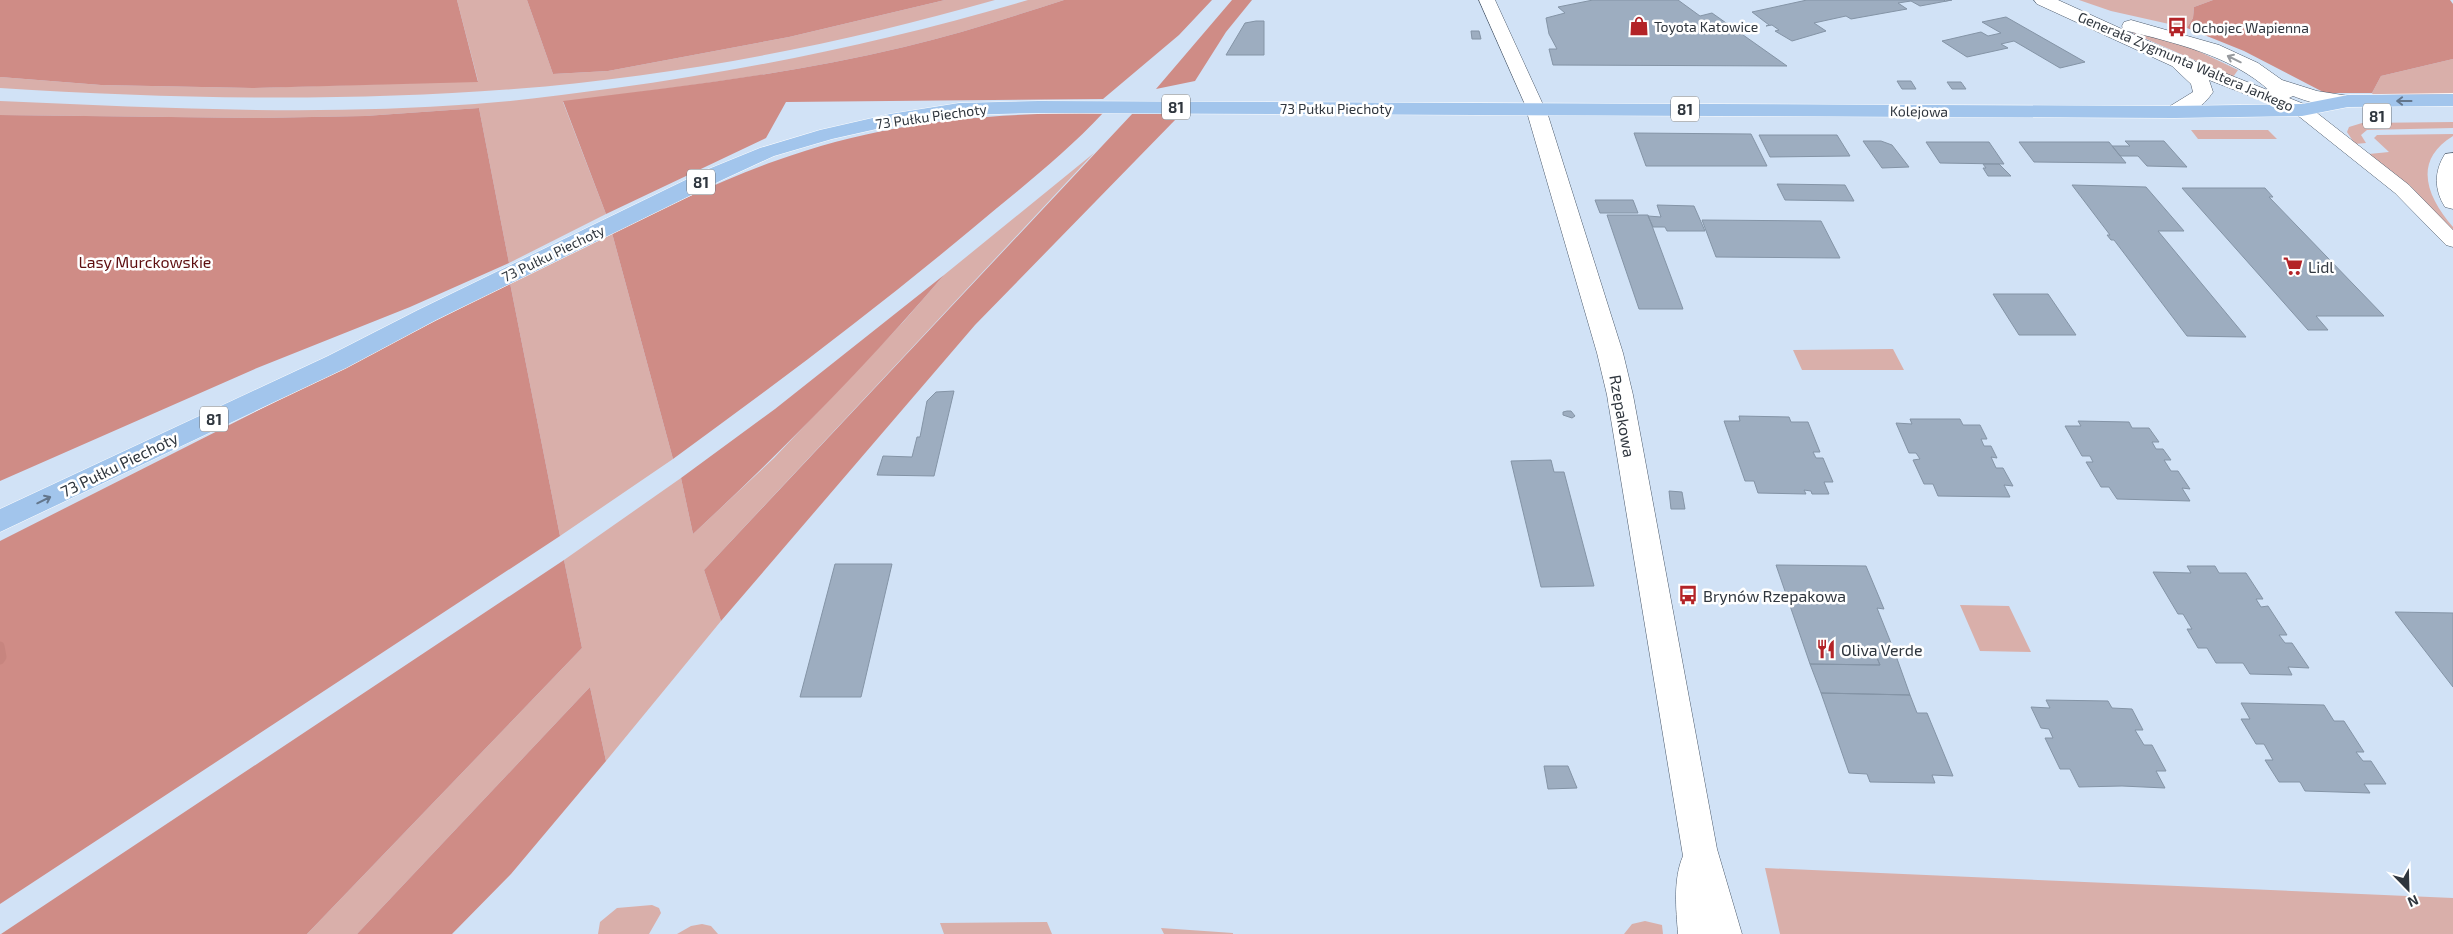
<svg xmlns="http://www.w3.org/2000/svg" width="2453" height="934" font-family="'Exo 2',sans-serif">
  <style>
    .green { fill: #d9afaa }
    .forest { fill: #cf8c86 }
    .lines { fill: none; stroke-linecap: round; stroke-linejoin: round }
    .stream { stroke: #c7857f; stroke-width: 9 }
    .building { fill: #9dadc0; stroke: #8494a6 }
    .street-casing { stroke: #4c5a6b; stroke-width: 1 }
    .secondary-casing { stroke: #4c5a6b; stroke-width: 1 }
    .primary-casing { stroke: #fff; stroke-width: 1 }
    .street { fill: #fff; fill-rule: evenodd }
    .secondary { fill: #fff; fill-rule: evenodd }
    .primary { fill: #a2c5ec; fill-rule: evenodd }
    .oneway { stroke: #979a9e }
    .oneway2 { stroke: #63768c }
    .labels { text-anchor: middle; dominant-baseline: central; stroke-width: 5; stroke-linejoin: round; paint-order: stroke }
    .far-poi-label { font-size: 14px; fill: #2f363e; stroke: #fff; text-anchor: start }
    .far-street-label { font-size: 14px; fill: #2f363e; stroke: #fff }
    .shield { fill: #fff; stroke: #6d7278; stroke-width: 1 }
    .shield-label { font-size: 15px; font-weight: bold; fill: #2f363e }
    .park-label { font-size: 16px; fill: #5e0e10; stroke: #fff }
    .poi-label { font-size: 16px; fill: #2f363e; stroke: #fff; text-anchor: start }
    .street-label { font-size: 16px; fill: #2f363e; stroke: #fff }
  </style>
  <rect width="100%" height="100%" fill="#d1e2f6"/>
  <path class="green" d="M457,0H527L553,74L608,71L789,37L945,0H995C838,45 677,76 514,89C343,102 171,99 0,88V77L101,85L252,88L478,81Z
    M1028,0H1064C1011,17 958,34 904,47C792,74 677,87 563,102L606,214L509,263L479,108L365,116L259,118L0,115V101C158,108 317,116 475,104C522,101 568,94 615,88C755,69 892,40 1028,0Z
    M2079,0H2213L2194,7L2193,18L2187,28L2111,11Z
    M2131,30L2194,49L2238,70L2233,77L2128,31Z
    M2453,59V95L2375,98L2372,93L2381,76Z
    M2453,122V128L2367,130L2361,135L2366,143L2355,144L2347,132L2349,127L2362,123Z
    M2191,130H2268L2277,139H2198Z
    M2453,134V136C2412,161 2427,197 2453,227V231L2408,186L2369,154L2389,152L2374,138L2377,135Z
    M1094,153L704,570L721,621L606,761L590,687L357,934H307L582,648L564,560L681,478L693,534L774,458L904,321L944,275Z
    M612,233L673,459L560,536L510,283Z
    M1893,349L1904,370H1802L1793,350Z
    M1960,605L2009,606L2031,652L1980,651Z
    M1765,868L2453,898V934H1780Z
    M652,905L659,908L661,913L649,934H598L600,922L617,908Z
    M1645,921L1662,925L1663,934H1624L1632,924Z
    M1047,922L1052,934H944L940,923Z
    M702,924L711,926L718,934H677L691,926Z
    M1161,928L1233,933V934H1164Z"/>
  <path class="forest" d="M0,0H457L478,82L252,88L101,85L0,77Z
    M527,0H945L789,37L608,71L553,74Z
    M1064,0H1212L1179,35L1103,99L786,102L766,138L606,214L563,101C677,87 792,74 904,47C958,34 1011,17 1064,0Z
    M1232,0H1252L1226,32L1195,81L1156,89Z
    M2213,0H2450L2453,4V59L2381,76L2372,93H2325L2244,51L2187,28L2193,18L2194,7Z
    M479,108L509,263L410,307L257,368L0,481V115L259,118L365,116Z
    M1103,113C1063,156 1017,191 973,228C876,309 775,385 673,459L612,233C666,207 719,181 775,161C885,121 987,113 1103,113Z
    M1133,113L1189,114L1176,119L975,325L721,621L704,570Z
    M944,275C866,366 781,452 693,534L681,478L775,409Z
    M510,283L560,536L0,904V541Z
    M564,560L582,648L307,934H1Z
    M590,687L606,761L511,874L452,934H357Z"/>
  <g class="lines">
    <path class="stream" d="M0,646L2,657L0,660"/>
  </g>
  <path class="building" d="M1593,0H1678L1700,16L1712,13L1787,66L1553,65L1549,49H1557L1549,34L1546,18L1565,13L1558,7Z
    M1807,0H1944L1945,1L1952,0L1920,6L1911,1L1898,3L1907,9L1851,19L1846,16L1814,23L1826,31L1792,41L1775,31L1779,30L1772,25L1766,26L1769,25L1752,12Z
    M2006,17L2085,62L2060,68L2014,41L2001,44L2008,48L1967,57L1942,41L1981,32L1988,36L2001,33L1982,22Z
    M1256,21H1264V55H1226L1245,23Z
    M1471,31H1479L1481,39H1472Z
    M1897,81H1911L1916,89H1902Z
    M1947,82H1961L1966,89H1952Z
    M1634,133L1751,134L1767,166H1646Z
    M1759,135H1837L1850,156L1770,157Z
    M1863,141H1881L1892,145L1909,167L1882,168Z
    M2125,141H2164L2187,167L2147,166L2138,156H2120L2112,146H2130Z
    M1926,142H1989L2004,164L1940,163Z
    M2019,142H2109L2126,163L2034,162Z
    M1983,164H1999L2011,176H1988L1983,168H1986Z
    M1777,184L1845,185L1854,201L1785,200Z
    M2072,185L2146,187L2184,231H2158L2246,337L2187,336L2114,240H2111L2107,235H2110Z
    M2182,188H2265L2273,197H2269L2384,316H2316L2328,330H2308Z
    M1595,200H1633L1638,213H1600Z
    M1657,205L1694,206L1705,231H1667L1665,227H1653L1648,216L1661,217Z
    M1607,215H1648L1683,309H1639Z
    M1702,220L1821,221L1840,258L1716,257Z
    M1993,294H2048L2076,335H2019Z
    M954,391L934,476L877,475L883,456L912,457L917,437H920L927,401L936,392Z
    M1567,411H1571L1575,416L1572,418L1563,415V412Z
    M1739,416L1789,417L1791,422H1808L1820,452H1813L1816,458H1823L1833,482H1824L1829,494H1812L1811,491L1804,490L1806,494L1758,493L1754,481H1745L1724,421H1740Z
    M1910,419H1960L1963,425H1980L1987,439H1981L1984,446H1991L1997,458L1991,457L1996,468H2003L2013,486L2004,485L2010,497L1938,496L1933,484H1924L1913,460L1920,459L1916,453H1909L1896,423L1912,424Z
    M2078,421L2129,422L2132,428H2149L2159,442H2152L2156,449H2163L2171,460H2164L2171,471H2178L2190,489L2182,488L2190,501L2117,499L2109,487H2101L2086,462H2093L2090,456H2082L2065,426H2081Z
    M1551,460L1554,472H1564L1594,586L1541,587L1511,461Z
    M1669,491L1682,492L1685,509H1671Z
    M835,564H892L861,697H800Z
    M1776,565L1866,566L1884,609L1877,608L1895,653H1875L1880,665L1810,664Z
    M2187,566H2215L2219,573H2246L2263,599H2256L2261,607L2268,606L2287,635H2279L2285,643H2292L2309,668L2288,667L2292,675L2250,674L2243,663H2216L2207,648H2198L2187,629H2192L2183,614H2178L2153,572L2191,573Z
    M2395,612L2453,613V687Z
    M1875,653H1895L1910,695L1821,693L1810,664L1880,665Z
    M1821,693L1910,695L1917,713H1927L1953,776L1932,775L1935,783L1870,782L1867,774L1849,773Z
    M2046,700L2108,701L2112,708L2132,709L2143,730H2135L2144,745H2152L2166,771H2156L2165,788L2122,786L2079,787L2070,769H2060L2045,738H2053L2049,729L2041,728L2031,707L2050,708Z
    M2241,703L2324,705L2334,721H2344L2364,752H2356L2363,761H2371L2386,784H2364L2370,793L2305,791L2300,782H2279L2265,760H2273L2264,744H2256L2241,719H2250Z
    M1544,766H1568L1577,788L1548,789Z"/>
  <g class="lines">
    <defs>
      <path id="street" d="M1479,0H1495L1545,109L1542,113H1530L1527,109Z
        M2302,105L2308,106L2409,185L2453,230V247L2446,245L2395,193L2296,114L2293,110L2296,106Z"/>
      <path id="secondary" d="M2034,0H2058L2179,55L2270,91C2230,55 2175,43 2124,30L2122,26L2124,22L2131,20L2219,45L2258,63L2282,80L2317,91L2355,97L2358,101L2355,105C2336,110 2311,103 2293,96L2289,98L2309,106L2312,110L2309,114L2302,116L2209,80L2213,92C2204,106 2184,121 2167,116L2164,112L2167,108L2193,92L2191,84L2172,66L2037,4Z
        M1536,103L1543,105L1546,109L1623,353L1633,395L1717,849L1742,934H1678C1676,909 1673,879 1683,856L1607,395L1597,353L1526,109L1529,105Z
        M2453,153V209L2445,207C2434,190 2434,171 2445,154Z"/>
      <path id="primary" d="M2453,94V106L2348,107L2302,116L2174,118L1039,113L959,115L890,126L832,139L774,156L722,180L436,320L346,368L0,532V509L328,356L418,310L706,170L760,148L820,130L890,114L959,103L1039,101L2174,106L2302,104L2348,95Z"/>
    </defs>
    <use href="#street" class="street-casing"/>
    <use href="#secondary" class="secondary-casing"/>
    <use href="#primary" class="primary-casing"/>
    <use href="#street" class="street"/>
    <use href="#secondary" class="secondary"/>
    <use href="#primary" class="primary"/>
  </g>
  <defs><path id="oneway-shaft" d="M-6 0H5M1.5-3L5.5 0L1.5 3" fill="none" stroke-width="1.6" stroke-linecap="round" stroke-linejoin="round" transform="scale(1.25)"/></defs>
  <use class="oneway" href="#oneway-shaft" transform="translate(2234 59) rotate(-154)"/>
  <g class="oneway2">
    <use href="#oneway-shaft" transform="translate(2404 101) rotate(180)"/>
    <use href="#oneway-shaft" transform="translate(44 500) rotate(-26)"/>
  </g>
  <defs>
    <symbol id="shop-bare" viewBox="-9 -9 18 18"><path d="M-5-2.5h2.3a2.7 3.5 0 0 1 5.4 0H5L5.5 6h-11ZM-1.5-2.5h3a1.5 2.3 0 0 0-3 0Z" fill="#b32327" stroke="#fff" stroke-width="2.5" paint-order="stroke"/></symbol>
    <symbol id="bus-bare" viewBox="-9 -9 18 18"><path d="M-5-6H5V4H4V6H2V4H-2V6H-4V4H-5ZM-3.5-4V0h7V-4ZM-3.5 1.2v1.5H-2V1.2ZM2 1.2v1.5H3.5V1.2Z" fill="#b32327" stroke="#fff" stroke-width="2.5" paint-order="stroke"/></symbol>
    <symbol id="supermarket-bare" viewBox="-9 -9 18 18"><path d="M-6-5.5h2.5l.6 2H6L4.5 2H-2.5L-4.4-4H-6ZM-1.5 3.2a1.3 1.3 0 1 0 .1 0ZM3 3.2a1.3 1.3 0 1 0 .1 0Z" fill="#b32327" stroke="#fff" stroke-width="2.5" paint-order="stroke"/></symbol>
    <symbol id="restaurant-bare" viewBox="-9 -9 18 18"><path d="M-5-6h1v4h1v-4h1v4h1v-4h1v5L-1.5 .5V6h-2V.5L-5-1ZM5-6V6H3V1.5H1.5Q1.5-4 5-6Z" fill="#b32327" stroke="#fff" stroke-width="2.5" paint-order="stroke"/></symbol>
  </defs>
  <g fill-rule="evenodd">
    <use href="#shop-bare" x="1625" y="12" width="28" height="28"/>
    <use href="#bus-bare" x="2163" y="13" width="28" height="28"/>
    <use href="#supermarket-bare" x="2279" y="252" width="28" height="28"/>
    <use href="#bus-bare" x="1674" y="581" width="28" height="28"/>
    <use href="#restaurant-bare" x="1812" y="635" width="28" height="28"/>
  </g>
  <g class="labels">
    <g class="far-poi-label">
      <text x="1654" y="26">Toyota Katowice</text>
      <text x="2192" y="27">Ochojec Wapienna</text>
    </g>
    <g class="far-street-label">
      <text transform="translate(2186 61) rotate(23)">Generała Zygmunta Waltera Jankego</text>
      <text x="1336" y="108">73 Pułku Piechoty</text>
      <text transform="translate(1919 111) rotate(1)">Kolejowa</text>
      <text transform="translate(931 116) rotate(-8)">73 Pułku Piechoty</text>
      <text transform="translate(553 253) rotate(-26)">73 Pułku Piechoty</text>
    </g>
    <g class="shield">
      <rect x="1162" y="94.5" width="28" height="25" rx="4"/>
      <rect x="1671" y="96.5" width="28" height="25" rx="4"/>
      <rect x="2363" y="103.5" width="28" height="25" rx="4"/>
      <rect x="687" y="169.5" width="28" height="25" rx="4"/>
      <rect x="200" y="406.5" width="28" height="25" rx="4"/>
    </g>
    <g class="shield-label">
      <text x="1176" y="107">81</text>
      <text x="1685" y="109">81</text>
      <text x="2377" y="116">81</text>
      <text x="701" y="182">81</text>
      <text x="214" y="419">81</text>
    </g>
    <g class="park-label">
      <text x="145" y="261">Lasy Murckowskie</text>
    </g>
    <g class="poi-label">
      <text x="2308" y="266">Lidl</text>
      <text x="1703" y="595">Brynów Rzepakowa</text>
      <text x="1841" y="649">Oliva Verde</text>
    </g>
    <g class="street-label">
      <text transform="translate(1623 416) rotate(80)">Rzepakowa</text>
      <text transform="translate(119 464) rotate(-26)">73 Pułku Piechoty</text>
    </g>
  </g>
  <g transform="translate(2408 889) rotate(157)" stroke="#ffffff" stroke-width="4" paint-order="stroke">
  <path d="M0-4L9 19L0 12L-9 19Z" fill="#2f363e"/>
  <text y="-8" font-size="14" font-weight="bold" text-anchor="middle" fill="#2f363e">N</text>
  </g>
</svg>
